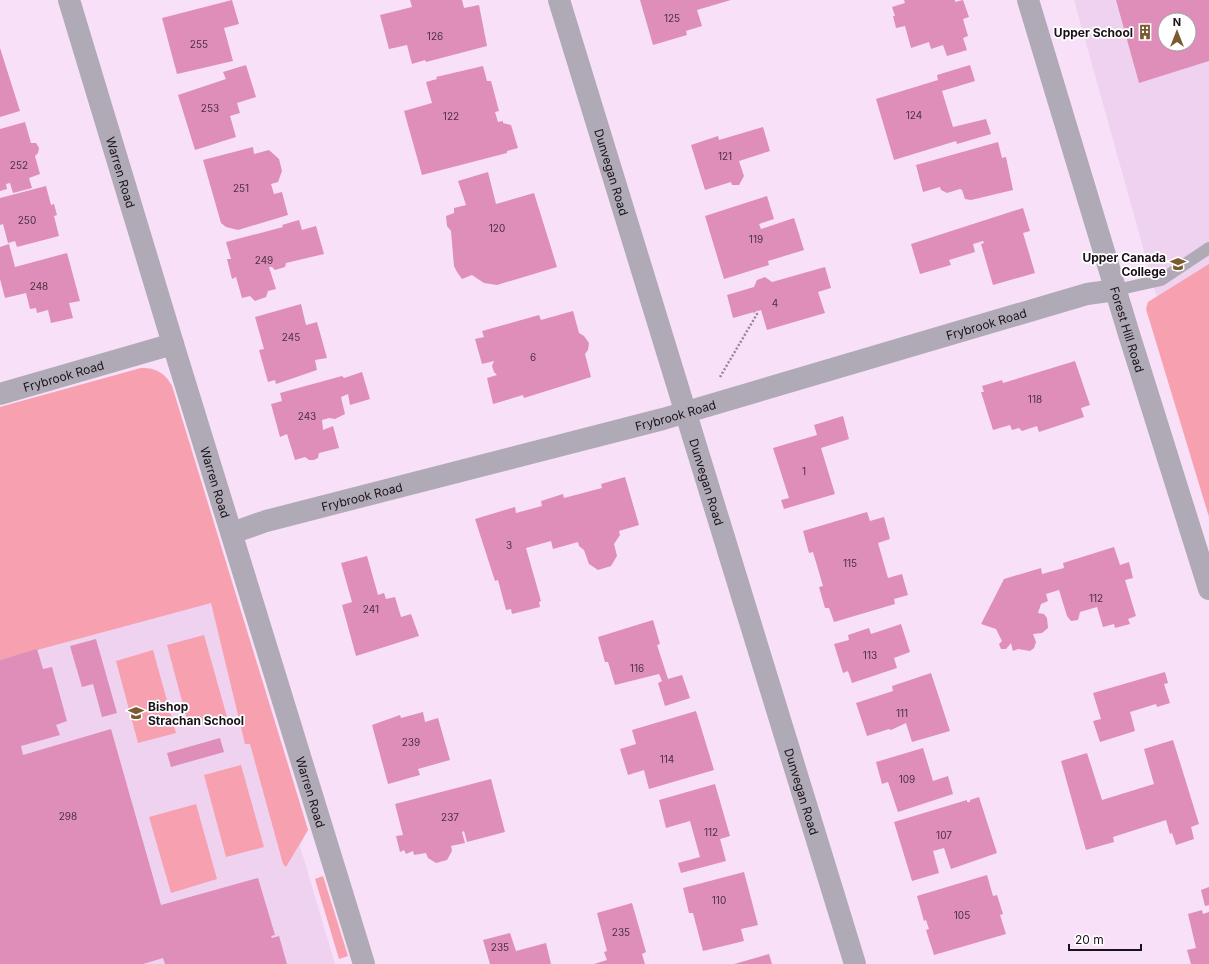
<svg xmlns="http://www.w3.org/2000/svg" width="1209" height="964" font-family="Inter,sans-serif">
  <style>
    .built { fill: #efd2ef; fill-rule: evenodd }
    .green { fill: #f7a0b0 }
    .building { fill: #de8eb9; fill-rule: evenodd }
    .lines { fill: none; stroke-linecap: round; stroke-linejoin: round }
    .path { stroke: #978697; stroke-width: 2.5; stroke-dasharray: 2 2; stroke-linecap: butt }
    .service { stroke: #afaab6; stroke-width: 12 }
    .minor { stroke: #afaab6; stroke-width: 22 }
    .labels { text-anchor: middle; dominant-baseline: central; stroke-width: 3.5; stroke-linejoin: round; paint-order: stroke }
    .number-label { font-size: 10px; fill: #4b3142 }
    .poi-label { font-size: 12px; font-weight: bold; fill: #1a121a; stroke: #fff; text-anchor: end }
    .street-label { font-size: 12px; fill: #1a121a; stroke: #fff }
  </style>
  <rect width="100%" height="100%" fill="#f8e0f8"/>
  <path class="built" d="M1074,0H1209V484ZM1165,20H1189V44H1165Z
    M141,368H151L160,372L167,378L172,386L308,829L300,846L335,964H0V407Z"/>
  <path class="green" d="M1209,264V517L1146,309L1148,302Z
    M141,368C156,368 165,373 172,386L308,830L286,867L283,864L250,744H245L211,603L0,660V407Z
    M204,635L227,717L189,727L167,645Z
    M153,650L176,733L138,743L116,661Z
    M241,765L264,847L226,857L204,775Z
    M196,804L217,879L171,893L149,817Z
    M323,876L348,956L339,959L315,879Z"/>
  <path class="building" d="M232,0L239,24L224,28L233,61L177,74L162,18Z
    M410,0H462L464,8L479,5L487,46L426,62L425,60L412,64L407,45L389,49L380,15L412,7Z
    M640,0H731L697,10L702,26L686,31L687,35L653,45Z
    M904,0H955V2L963,0L969,17L963,19L968,36L963,38L967,50L947,56L943,45L931,49L929,42L911,48L905,26L896,28L893,16H895L892,7L905,3Z
    M1116,0H1209V61L1139,83ZM1165,20H1189V44H1165Z
    M0,48L20,111L0,117Z
    M246,65L256,97L237,103L240,113L230,116L236,137L195,150L178,95L226,79L223,72Z
    M970,65L975,81L942,91L953,127L986,119L991,134L957,144L956,141L894,160L876,99L938,80L937,75Z
    M483,66L487,81H491L499,111L495,112L498,122L503,121V123L511,125L518,148L507,151V153L422,175L404,111L432,103L426,82L437,79L436,77Z
    M25,122L31,143H36L39,148L38,153L35,156L40,174L29,178L32,188L13,193L10,183L6,184L7,189L0,191V129Z
    M763,127L770,151L739,161L744,176L739,185H732L731,182L705,190L691,145L718,136L719,140Z
    M998,142L1002,158L1006,157L1013,190L971,200L965,199L962,190L960,189L947,193L941,190L940,187L923,192L916,165Z
    M253,147L254,154L269,150L279,159L282,171L278,182L271,184L274,194L282,192L288,215L238,230L226,227L221,223L203,160Z
    M488,172L496,204L534,193L557,267L497,285L484,283L472,275L462,279L457,272L454,266L451,231L447,226L446,216L454,213V208L466,205L458,181Z
    M46,186L51,205L54,204L57,215L54,216L59,236L17,247L15,241L8,243L3,224L0,225V198Z
    M767,196L774,219L759,224L761,229L794,218L804,250L768,261L769,265L724,279L705,216Z
    M1023,208L1030,231L1023,233L1035,273L993,285L981,244L984,243L983,241L973,244L975,252L949,260L951,265L920,274L911,244Z
    M299,220L302,230L316,226L324,254L286,263L285,267L275,270L272,267H269L276,289L268,291L266,297L255,301L250,296L242,298L236,277L232,279L227,259H231L226,242L283,227L282,225Z
    M9,244L15,267L67,253L80,301L69,303L73,318L51,323L48,310L37,313L36,308L30,309L26,293L5,298L0,279V247Z
    M825,267L831,288L818,292L825,313L767,330L761,310L733,318L727,295L754,287L757,280L765,277L772,282Z
    M301,304L306,325L317,322L327,358L315,360L317,370L276,384L275,380L268,382L259,350L264,349L255,317Z
    M573,311L579,333L584,336L589,343L588,350L585,354L591,377L524,398L523,395L493,404L487,378L497,375L494,372L492,366L494,361L482,364L475,339L484,337L482,331L539,315L541,320Z
    M1075,361L1090,405L1081,408L1084,417L1039,432L1037,426L1022,431L1019,428L1012,430L1010,425L993,430L981,392H984L982,386L1002,380L1003,383Z
    M362,372L370,399L350,405L348,394L341,397L345,414L335,419L329,418L322,420L323,430L333,426L339,448L319,453L318,458L314,460H309L305,457L295,460L287,434L280,437L271,404L282,401L280,393L342,376L344,378Z
    M843,416L849,439L821,448L835,494L784,509L781,500L789,498L773,448L817,435L814,425Z
    M625,477L639,525L619,531L620,535L614,544L617,556L611,566L598,570L589,564L584,550L579,546L578,542L553,549L551,541L526,548L541,601L539,602L540,607L512,614L511,609L506,610L498,580L495,581L475,519L515,507L516,513L542,506L541,501L563,494L564,498L602,488L601,484Z
    M867,512L870,521L884,517L890,539L878,543L888,578L902,574L908,595L894,599L895,604L834,622L829,608H825L819,587L823,586L813,552L809,553L803,531Z
    M1114,547L1120,565L1129,562L1133,578L1125,580L1136,616L1128,619L1130,624L1115,628L1114,624L1103,627L1097,607L1080,612L1078,620L1071,621L1067,616L1059,590L1046,594L1048,601L1041,604L1038,613L1044,614L1047,618L1048,628L1042,633L1033,634L1036,642L1034,648L1030,651L1018,649L1013,651L1011,643L1006,649H1001L999,644L1002,641L996,629L981,624L1004,579L1041,568L1042,574L1064,568L1063,563Z
    M367,556L378,595L384,593L386,599L395,597L401,617L411,614L419,636L356,656L342,605L352,602L341,563Z
    M653,620L660,644L657,645L668,679L682,675L690,698L665,706L658,683L662,681L659,674L615,685L608,662H605L598,637Z
    M901,624L910,652L894,658L897,668L852,683L848,671L843,673L834,644L849,640L848,635L869,628L871,634Z
    M96,639L117,713L102,717L93,684L82,687L70,646Z
    M37,649L43,669L52,667L67,721L56,725L60,735L21,746L23,755L111,729L161,905L258,878L275,935L271,936L272,938L279,936L287,964H165L163,958L143,964H0V660Z
    M1165,672L1168,683L1164,684L1170,703L1157,707L1156,704L1130,712L1135,731L1100,742L1093,721L1101,719L1093,693Z
    M931,673L950,731L912,742L906,723L891,730L889,729L867,736L856,703L893,691L892,686Z
    M696,711L714,770L649,789L644,770L628,775L620,749L636,744L632,730Z
    M423,712L425,722L438,718L450,760L418,769L420,775L388,784L372,725L400,715L401,718Z
    M220,738L224,752L171,767L167,753Z
    M1173,740L1199,824L1191,827L1194,839L1176,845L1172,833L1170,834L1166,820L1113,837L1114,842L1086,850L1061,761L1087,753L1102,800L1154,784L1144,749Z
    M923,748L933,781L948,776L953,794L898,812L888,782L882,784L876,762Z
    M491,779L505,832L467,842L464,831L462,832L465,843L451,846L452,851L447,860L436,863L428,858L426,853L414,855L413,851L406,854L404,850L400,852L396,836L403,835L395,804Z
    M715,784L730,836L720,839L726,861L681,873L678,863L700,857L690,821L666,828L659,800Z
    M979,797L997,853L951,869L944,848L933,851L939,873L912,881L894,822L967,800V802H970V800Z
    M744,872L758,925L741,929L744,941L703,951L693,913H689L683,888Z
    M987,875L993,896L997,895L1003,914L1000,915L1006,934L934,955L926,930L929,929L926,920L924,921L917,896Z
    M1209,887V905L1205,906L1201,890Z
    M632,903L646,952L642,954L645,964H594L607,960L604,952L607,951L597,913Z
    M1202,910L1203,914L1209,912V964H1191L1187,950L1196,948L1188,914Z
    M510,933L516,951L546,943L551,964H490L483,940Z
    M769,954L772,964H734Z"/>
  <g class="lines">
    <path class="path" d="M720,377L757,314L754,312"/>
    <path class="service" d="M1116,290L1161,280L1209,248"/>
    <g class="minor">
      <path id="s1" d="M69,0L173,344L364,964"/>
      <path id="s2" d="M559,0L855,964"/>
      <path id="s3" d="M1028,0L1128,331L1209,589"/>
      <path id="s4" d="M0,394L173,344"/>
      <path id="s5" d="M232,533L266,521L663,419L1087,294L1116,290"/>
    </g>
  </g>
  <defs>
    <symbol id="building-bare" viewBox="-9 -9 18 18"><path d="M-4-6H4V6H1V3H-1V6H-4ZM-2.5-4.3h1.7v1.8h-1.7ZM.8-4.3h1.7v1.8H.8ZM-2.5-1h1.7V.8h-1.7ZM.8-1h1.7V.8H.8Z" fill="#7b5a31" stroke="#fff" stroke-width="2.5" paint-order="stroke"/></symbol>
    <symbol id="school-bare" viewBox="-9 -9 18 18"><path d="M0-5L7-2L0 1L-7-2ZM-4 1L0 2.5L4 1V4Q0 6-4 4Z" fill="#7b5a31" stroke="#fff" stroke-width="2.5" paint-order="stroke"/></symbol>
  </defs>
  <g fill-rule="evenodd">
    <use href="#building-bare" x="1134" y="21" width="22" height="22"/>
    <use href="#school-bare" x="1167" y="253" width="22" height="22"/>
    <use href="#school-bare" x="125" y="702" width="22" height="22"/>
  </g>
  <g class="labels">
    <g class="number-label">
      <text x="672" y="18">125</text>
      <text x="435" y="36">126</text>
      <text x="199" y="44">255</text>
      <text x="210" y="108">253</text>
      <text x="914" y="115">124</text>
      <text x="451" y="116">122</text>
      <text x="725" y="156">121</text>
      <text x="19" y="165">252</text>
      <text x="241" y="188">251</text>
      <text x="27" y="220">250</text>
      <text x="497" y="228">120</text>
      <text x="756" y="239">119</text>
      <text x="264" y="260">249</text>
      <text x="39" y="286">248</text>
      <text x="775" y="303">4</text>
      <text x="291" y="337">245</text>
      <text x="533" y="357">6</text>
      <text x="1035" y="399">118</text>
      <text x="307" y="416">243</text>
      <text x="804" y="471">1</text>
      <text x="509" y="545">3</text>
      <text x="850" y="563">115</text>
      <text x="1096" y="598">112</text>
      <text x="371" y="609">241</text>
      <text x="870" y="655">113</text>
      <text x="637" y="668">116</text>
      <text x="902" y="713">111</text>
      <text x="411" y="742">239</text>
      <text x="667" y="759">114</text>
      <text x="907" y="779">109</text>
      <text x="68" y="816">298</text>
      <text x="450" y="817">237</text>
      <text x="711" y="832">112</text>
      <text x="944" y="835">107</text>
      <text x="719" y="900">110</text>
      <text x="962" y="915">105</text>
      <text x="621" y="932">235</text>
      <text x="500" y="947">235</text>
    </g>
    <g class="poi-label">
      <text x="1133" y="32">Upper School</text>
      <text x="1166" y="257">Upper Canada<tspan x="1166" dy="14">College</tspan></text>
      <text x="148" y="706" text-anchor="start">Bishop<tspan x="148" dy="14">Strachan School</tspan></text>
    </g>
    <g class="street-label">
      <text stroke="none"><textPath href="#s1" startOffset="180">Warren Road</textPath></text>
      <text stroke="none"><textPath href="#s2" startOffset="180">Dunvegan Road</textPath></text>
      <text stroke="none"><textPath href="#s5" startOffset="783">Frybrook Road</textPath></text>
      <text stroke="none"><textPath href="#s3" startOffset="344">Forest Hill Road</textPath></text>
      <text stroke="none"><textPath href="#s4" startOffset="66">Frybrook Road</textPath></text>
      <text stroke="none"><textPath href="#s5" startOffset="459">Frybrook Road</textPath></text>
      <text stroke="none"><textPath href="#s1" startOffset="504">Warren Road</textPath></text>
      <text stroke="none"><textPath href="#s2" startOffset="504">Dunvegan Road</textPath></text>
      <text stroke="none"><textPath href="#s5" startOffset="135">Frybrook Road</textPath></text>
      <text stroke="none"><textPath href="#s1" startOffset="828">Warren Road</textPath></text>
      <text stroke="none"><textPath href="#s2" startOffset="828">Dunvegan Road</textPath></text>
    </g>
  </g>
  <g transform="translate(1177 32)"><circle r="19" fill="#ffffff" stroke="#a3a0a3"/>
  <path d="M0-3L7 15L0 10L-7 15Z" fill="#7b5a31"/>
  <text y="-6" font-size="11" font-weight="bold" text-anchor="middle" fill="#1a121a">N</text>
  </g>
  <path d="M1069 944v6h72v-6" fill="none" stroke="#1a121a" stroke-width="2"/>
  <text x="1075" y="944" font-size="12" fill="#1a121a" stroke="#ffffff" stroke-width="3" paint-order="stroke">20 m</text>
</svg>
